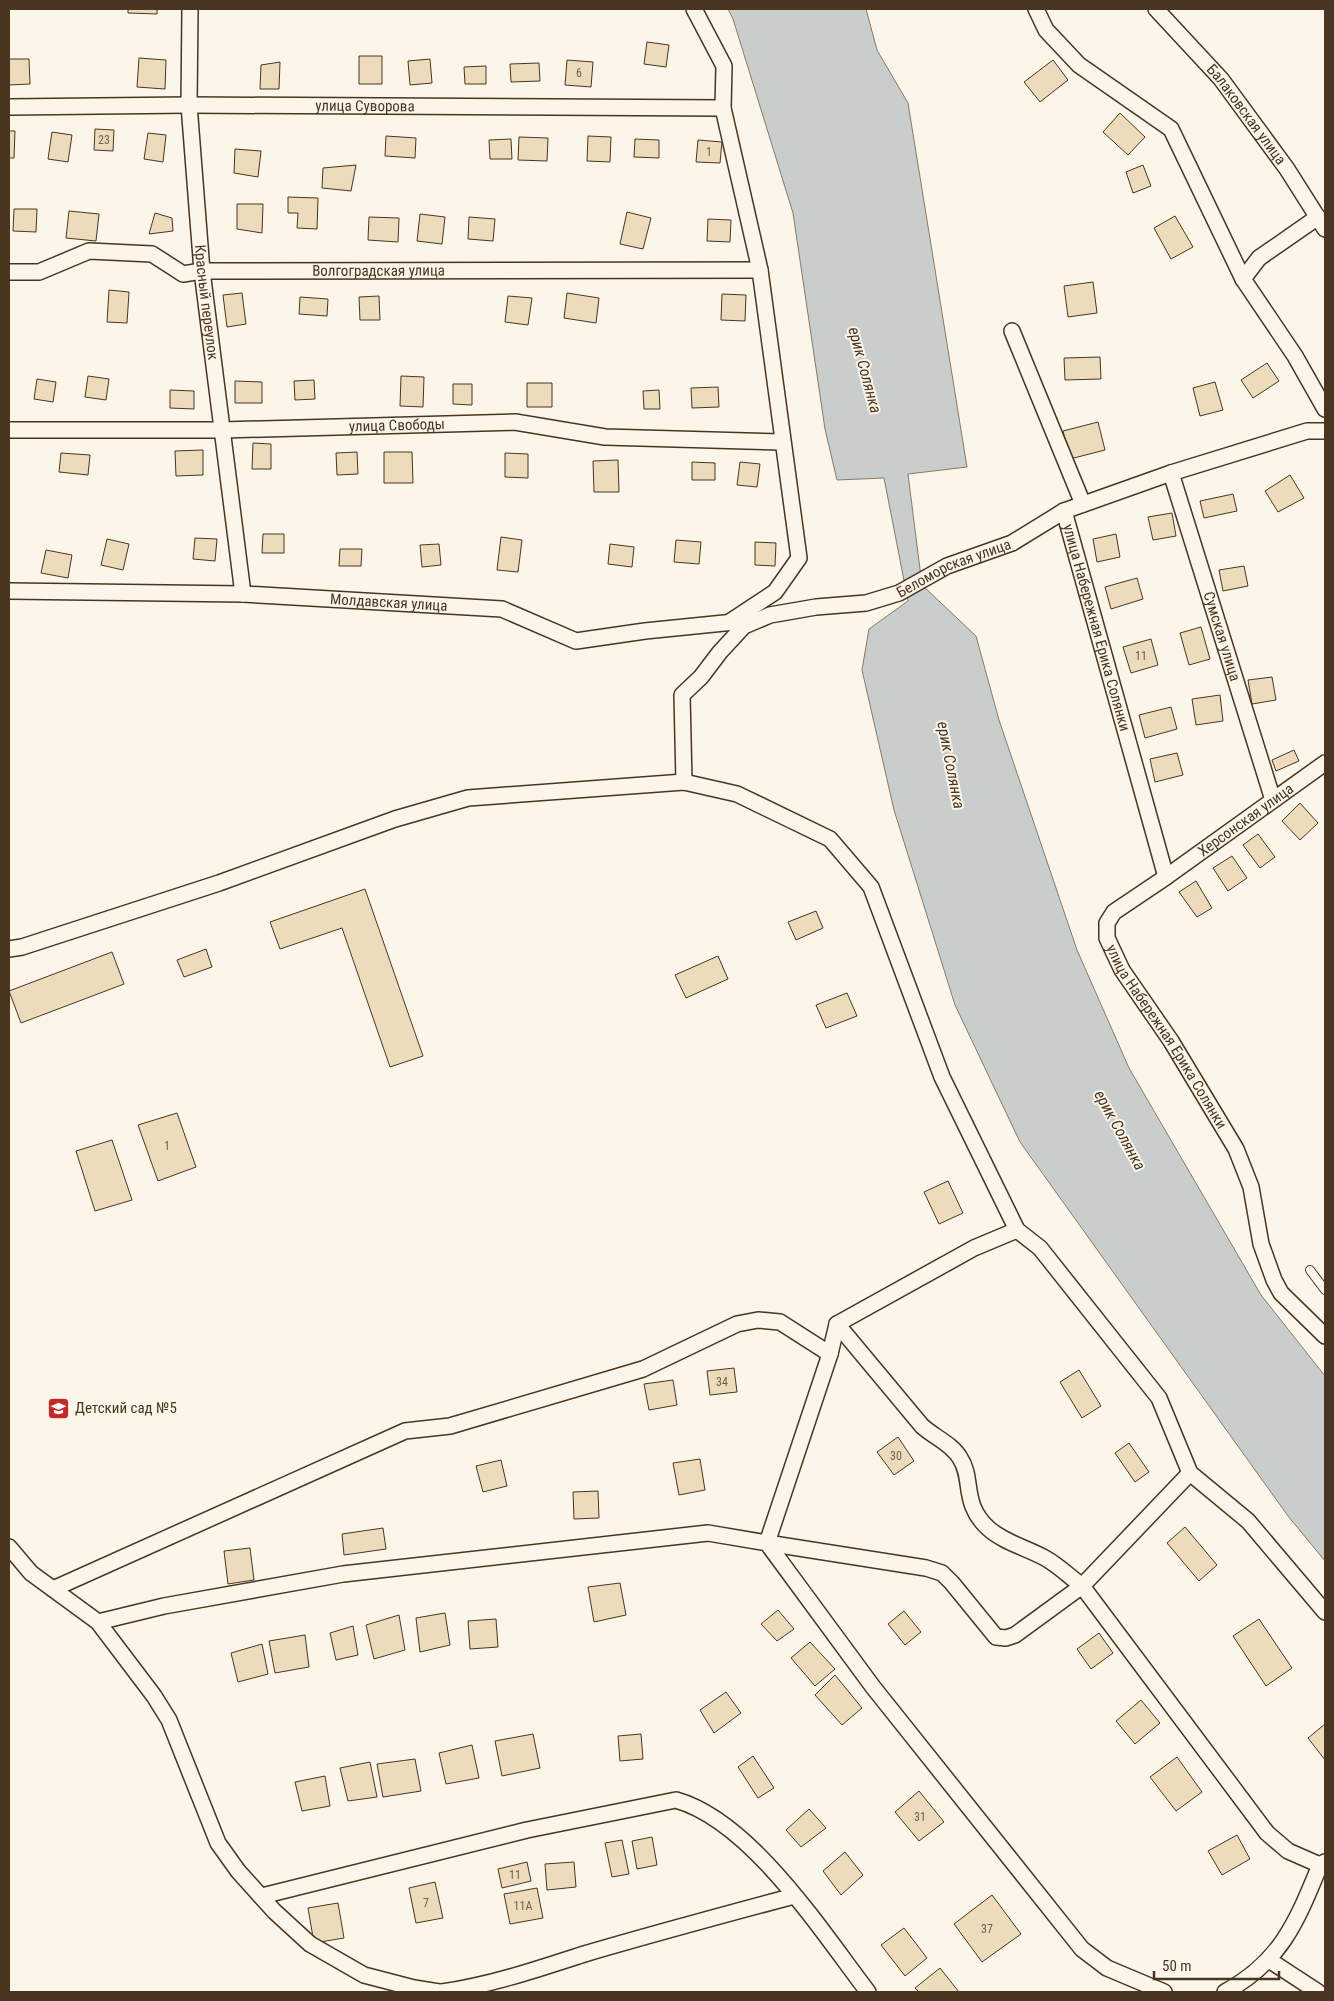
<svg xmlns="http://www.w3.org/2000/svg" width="1334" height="2001" font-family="'Roboto Condensed',sans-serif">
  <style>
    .water { fill: #c9cecd; stroke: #887966 }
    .building { fill: #ecdcbc; stroke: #4a3520 }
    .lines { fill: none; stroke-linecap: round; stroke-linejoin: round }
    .service-casing { stroke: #4a3520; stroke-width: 10 }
    .minor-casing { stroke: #4a3520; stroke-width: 18 }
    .service { stroke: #fbf6e9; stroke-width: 8 }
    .minor { stroke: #fbf6e9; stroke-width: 15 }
    .labels { text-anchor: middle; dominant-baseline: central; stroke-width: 4; stroke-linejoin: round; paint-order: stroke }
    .number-label { font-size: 12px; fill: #725f47 }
    .street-label { font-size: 15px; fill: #4a3520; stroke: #fbf6e9 }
    .poi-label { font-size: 15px; fill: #4a3520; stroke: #fbf6e9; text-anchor: start }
    .water-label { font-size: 16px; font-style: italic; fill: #4a3520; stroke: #fbf6e9 }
  </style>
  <rect width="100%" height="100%" fill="#fbf6e9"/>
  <path class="water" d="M728,9H866L877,50L908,103L967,467L908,474L922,585L976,636L999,720L1077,950L1129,1068L1261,1295L1325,1376V1561L1288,1516L1020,1142L955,1005L894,810L862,670L869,629L908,601L884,478L837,480L825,429L793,213L733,19Z"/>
  <path class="building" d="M128,9H157V14L128,13Z
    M647,42L669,45L666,67L644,64Z
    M359,56H382V84H359Z
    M139,58L166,60L165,89L137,87Z
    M9,59H29L30,84L9,85Z
    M430,59L432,83L410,85L408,61Z
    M567,60L593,62L591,87L565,85Z
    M1053,60L1068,80L1040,102L1024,82Z
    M280,62L279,89H260L261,65Z
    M539,63L540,81L511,82L510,64Z
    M486,66V84H465L464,67Z
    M1120,113L1145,137L1128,155L1103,132Z
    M95,129L114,130L113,151L94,150Z
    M9,131H15L14,158H9Z
    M52,132L72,135L68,162L48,159Z
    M148,133L166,135L163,162L144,159Z
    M386,136L416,138L415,158L385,156Z
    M588,136L611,137L610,162L587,161Z
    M519,137L548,138L547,161L518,160Z
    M511,139L512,159H490L489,140Z
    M635,139L659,140V158L634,157Z
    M698,140L722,142L720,163L696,162Z
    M235,149L261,151L258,177L234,173Z
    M356,165L351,191L322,188L323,168Z
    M1143,165L1151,186L1133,193L1126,172Z
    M288,197L318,198L317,229L297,228L298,213H288Z
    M237,204H263L262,233L237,229Z
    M14,209H37L36,232L13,231Z
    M69,211L99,214L96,241L66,238Z
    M627,212L651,218L643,249L620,244Z
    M155,213L172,218L173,231L149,234Z
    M420,214L445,217L442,244L417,241Z
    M1175,216L1193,247L1171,259L1154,228Z
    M369,217L399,218L398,242L368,240Z
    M469,217L495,219L493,241L468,239Z
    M708,219L731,220L730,242L707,241Z
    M1093,282L1097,313L1068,317L1064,286Z
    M109,290L129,292L127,323L107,322Z
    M242,293L246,324L227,327L223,295Z
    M567,293L599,298L596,323L564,318Z
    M722,294L746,295L745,321L721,320Z
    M379,296L380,320H360L359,297Z
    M508,296L532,298L528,325L505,322Z
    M300,297L328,299L327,316L299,314Z
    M1100,357L1101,379L1065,380L1064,358Z
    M1267,363L1279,381L1253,398L1241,380Z
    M88,376L109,379L106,400L85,397Z
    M401,376L424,377L423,407L400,406Z
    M37,379L56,382L53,402L34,399Z
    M314,380L315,399L295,400L294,381Z
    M235,381L262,382V403H235Z
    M1215,382L1223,410L1200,416L1193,388Z
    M527,383H552V407H527Z
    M453,384H472V405L453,404Z
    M718,387L719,407L692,408L691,388Z
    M170,390L194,391V409L170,408Z
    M659,390L660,409H644L643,391Z
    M1098,422L1105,450L1070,459L1063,431Z
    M253,443L271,444V469H252Z
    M203,450V475L176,476L175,451Z
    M357,452L358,474L337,475L336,453Z
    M384,452H412L413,483H384Z
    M61,453L90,455L88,475L59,472Z
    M505,453L528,454V478L505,477Z
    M618,460L619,492H594L593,461Z
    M692,462L715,463V480H692Z
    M740,462L760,464L757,487L737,485Z
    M1290,475L1304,498L1278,512L1265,491Z
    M1233,494L1237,511L1204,518L1200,501Z
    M1172,513L1176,536L1153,540L1148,517Z
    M263,534H284V553H262Z
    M1116,534L1120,557L1097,562L1093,539Z
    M501,537L522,540L518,572L497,570Z
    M195,538L217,539L215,561L193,559Z
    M107,539L129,544L123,570L101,565Z
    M676,540L701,542L699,564L674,562Z
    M755,542L776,543L775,566L755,565Z
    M439,544L441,565L422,567L420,545Z
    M610,544L634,547L632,567L608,564Z
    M340,549H362L361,566H339Z
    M46,550L72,555L68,578L41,573Z
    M1244,566L1248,586L1223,591L1219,570Z
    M1137,578L1143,599L1111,609L1105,587Z
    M1201,627L1210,659L1189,665L1180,633Z
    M1151,639L1158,665L1131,673L1123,647Z
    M1272,677L1276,700L1252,704L1248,680Z
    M1220,695L1223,721L1196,725L1192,699Z
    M1171,707L1177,729L1145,738L1139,715Z
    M1294,750L1299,761L1276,771L1272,760Z
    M1177,753L1183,775L1155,782L1150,759Z
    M1300,803L1318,823L1300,840L1282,821Z
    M1258,834L1275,857L1260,868L1243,845Z
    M1232,856L1247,878L1228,891L1213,868Z
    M1196,881L1212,908L1197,917L1179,892Z
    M365,889L423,1056L390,1067L342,928L280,949L270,922Z
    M816,911L823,928L796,940L788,922Z
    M206,949L212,967L184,977L177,960Z
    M112,952L124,984L21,1023L9,991Z
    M718,956L728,979L686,998L675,975Z
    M847,993L857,1016L826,1028L816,1005Z
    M177,1113L196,1167L158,1181L138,1125Z
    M112,1140L132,1200L95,1211L76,1151Z
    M948,1181L963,1213L939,1224L924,1192Z
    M734,1368L737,1392L710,1395L707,1371Z
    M1079,1370L1101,1406L1082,1418L1060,1382Z
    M673,1380L677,1405L649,1410L644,1384Z
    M898,1437L914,1461L894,1475L877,1452Z
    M1129,1443L1149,1472L1135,1482L1115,1453Z
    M700,1459L705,1490L679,1495L673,1463Z
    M501,1460L507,1486L483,1492L476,1466Z
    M598,1491L599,1518L574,1519L573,1492Z
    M1185,1527L1217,1565L1199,1581L1167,1543Z
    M383,1528L386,1549L344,1555L342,1534Z
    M250,1548L254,1580L228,1584L224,1551Z
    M620,1583L626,1615L594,1622L588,1587Z
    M778,1610L794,1629L777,1641L761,1624Z
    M904,1611L921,1632L905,1645L888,1624Z
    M445,1613L450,1645L420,1652L416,1618Z
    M399,1615L405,1650L374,1659L366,1625Z
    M496,1619L498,1647L470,1649L468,1621Z
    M1259,1619L1292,1668L1266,1686L1233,1636Z
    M353,1626L358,1655L336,1660L330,1633Z
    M1099,1633L1113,1653L1091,1669L1077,1649Z
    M305,1635L309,1667L275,1673L269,1641Z
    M810,1642L835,1669L815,1686L791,1658Z
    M262,1644L268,1674L238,1682L231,1653Z
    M835,1675L862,1708L842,1725L815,1695Z
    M726,1692L741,1713L714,1733L700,1710Z
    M1141,1700L1160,1723L1135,1744L1116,1721Z
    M1325,1724V1760L1308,1738Z
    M533,1734L540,1768L502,1776L495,1741Z
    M641,1734L643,1759L620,1761L618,1736Z
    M472,1745L479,1778L446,1784L439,1753Z
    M753,1756L774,1788L758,1798L738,1767Z
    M1177,1757L1202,1792L1176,1811L1150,1777Z
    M415,1759L421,1791L383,1797L377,1764Z
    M370,1762L377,1797L348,1801L340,1768Z
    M325,1776L330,1806L302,1811L295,1782Z
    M919,1791L944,1822L919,1841L895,1812Z
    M809,1809L826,1828L801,1847L786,1830Z
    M1237,1835L1250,1859L1222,1875L1208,1851Z
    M652,1837L657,1865L637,1869L632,1841Z
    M622,1840L629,1874L612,1877L605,1843Z
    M845,1852L863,1875L841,1895L823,1871Z
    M527,1862L531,1881L502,1888L498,1869Z
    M574,1862L576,1887L547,1890L545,1864Z
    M435,1882L443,1918L416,1923L409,1888Z
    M537,1888L543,1918L510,1924L504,1894Z
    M992,1895L1021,1934L982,1962L954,1924Z
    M338,1903L344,1938L314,1943L308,1908Z
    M904,1928L927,1958L905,1976L881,1945Z
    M940,1968L959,1992H919L915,1988Z"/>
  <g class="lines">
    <defs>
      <path id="service" d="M1310,1270L1325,1290"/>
      <g id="minor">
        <path id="s1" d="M190,9L189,105L202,271L243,594"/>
        <path d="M694,9L724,66L723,108L760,270L799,558L775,592L731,621"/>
        <path d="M1036,9L1046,30L1079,65L1171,129L1243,279L1295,356L1325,409"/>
        <path id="s2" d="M1156,9L1221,79L1287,169L1325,229"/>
        <path id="s3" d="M9,107L189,105L723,108"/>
        <path id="s4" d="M9,272H39L89,251L152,254L183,274L202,271L760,270"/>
        <path d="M1243,279L1259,258L1318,217"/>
        <path d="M1012,331L1083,504"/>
        <path id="s5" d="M9,430H223L515,422L605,437L782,442"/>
        <path id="s6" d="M1171,473L1273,800"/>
        <path id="s7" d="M1064,511L1166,877L1114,912L1107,923V938L1122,970L1171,1041L1236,1149L1251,1187L1261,1244L1274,1280L1281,1293L1325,1336"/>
        <path id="s8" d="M9,591L243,594L502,609L576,641L645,631L754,620"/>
        <path id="s9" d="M684,782L682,695L701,677L720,652L744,626L770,615L816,607L866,603L899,593L947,566L1012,543L1064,511L1171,473L1307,431H1325"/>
        <path id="s10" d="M1166,877L1325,763"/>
        <path d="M9,949L22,947L219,883L395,819L468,798L684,782L737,794L830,839L871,887L942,1077L1017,1230L1040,1248L1159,1398L1190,1473L1248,1521L1325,1612"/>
        <path d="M837,1324L922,1426C934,1437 952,1444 960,1458C974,1479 961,1503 988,1528C1003,1542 1027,1548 1045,1558C1058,1565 1070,1577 1082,1586L1267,1833L1288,1851L1320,1865"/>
        <path d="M830,1354L837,1324L974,1248L1017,1230"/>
        <path d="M9,1547L31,1573L98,1622L154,1696L169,1720L218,1843L238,1871L274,1911L310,1944L364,1975L414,1988L439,1992"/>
        <path d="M53,1589L405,1431L450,1426L643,1369L737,1324L758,1320L780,1322L830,1354L767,1543L926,1568L942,1573L952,1583L996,1637L1006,1638L1015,1635L1082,1586L1190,1473"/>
        <path d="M98,1622L164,1606L343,1574L708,1533L767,1543L873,1687L1082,1949L1107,1968L1164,1992"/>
        <path d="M262,1896L527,1830L676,1800C751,1821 822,1932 868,1992"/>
        <path d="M1269,1960L1318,1992"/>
        <path d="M442,1992C490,1985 535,1970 581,1955C652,1934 723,1915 794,1896"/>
        <path d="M1225,1992C1281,1962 1297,1921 1320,1865L1325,1862"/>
      </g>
    </defs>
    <use href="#service" class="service-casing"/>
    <use href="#minor" class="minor-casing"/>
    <use href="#service" class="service"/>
    <use href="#minor" class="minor"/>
  </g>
  <defs>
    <symbol id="school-square" viewBox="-11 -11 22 22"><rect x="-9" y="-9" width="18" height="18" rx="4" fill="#c62828" stroke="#fbf6e9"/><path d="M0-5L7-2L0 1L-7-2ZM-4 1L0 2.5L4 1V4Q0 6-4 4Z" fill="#fff"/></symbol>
  </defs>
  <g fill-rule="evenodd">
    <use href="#school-square" x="46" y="1396" width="25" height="25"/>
  </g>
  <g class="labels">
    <g class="number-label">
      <text x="579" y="73">6</text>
      <text x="104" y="140">23</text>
      <text x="709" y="152">1</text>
      <text x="1141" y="656">11</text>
      <text x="167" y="1146">1</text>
      <text x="722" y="1382">34</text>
      <text x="896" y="1456">30</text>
      <text x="920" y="1817">31</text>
      <text x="515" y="1875">11</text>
      <text x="426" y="1903">7</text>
      <text x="523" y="1906">11А</text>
      <text x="987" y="1929">37</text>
    </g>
    <g class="street-label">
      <text stroke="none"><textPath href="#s3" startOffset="356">улица Суворова</textPath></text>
      <text stroke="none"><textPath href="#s2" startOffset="139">Балаковская улица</textPath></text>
      <text stroke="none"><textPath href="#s4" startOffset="380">Волгоградская улица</textPath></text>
      <text stroke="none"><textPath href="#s1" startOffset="294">Красный переулок</textPath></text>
      <text stroke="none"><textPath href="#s5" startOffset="388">улица Свободы</textPath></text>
      <text stroke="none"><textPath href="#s9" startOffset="400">Беломорская улица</textPath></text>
      <text stroke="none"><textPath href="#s8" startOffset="380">Молдавская улица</textPath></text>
      <text stroke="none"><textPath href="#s7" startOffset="121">улица Набережная Ерика Солянки</textPath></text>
      <text stroke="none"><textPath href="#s6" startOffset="171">Сумская улица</textPath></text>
      <text stroke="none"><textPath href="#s10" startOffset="98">Херсонская улица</textPath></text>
      <text stroke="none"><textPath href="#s7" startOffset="586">улица Набережная Ерика Солянки</textPath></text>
    </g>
    <g class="poi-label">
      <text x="75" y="1408">Детский сад №5</text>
    </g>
    <g class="water-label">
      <text transform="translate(865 370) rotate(75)">ерик Солянка</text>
      <text transform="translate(951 765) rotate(79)">ерик Солянка</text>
      <text transform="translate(1120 1130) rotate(61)">ерик Солянка</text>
    </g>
  </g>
  <rect width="1334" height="2001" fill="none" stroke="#4a3520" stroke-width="20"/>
  <path d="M1154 1971v8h125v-8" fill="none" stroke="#4a3520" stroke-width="2.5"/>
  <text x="1162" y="1971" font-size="15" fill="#4a3520" stroke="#fbf6e9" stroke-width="4" paint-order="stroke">50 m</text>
</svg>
